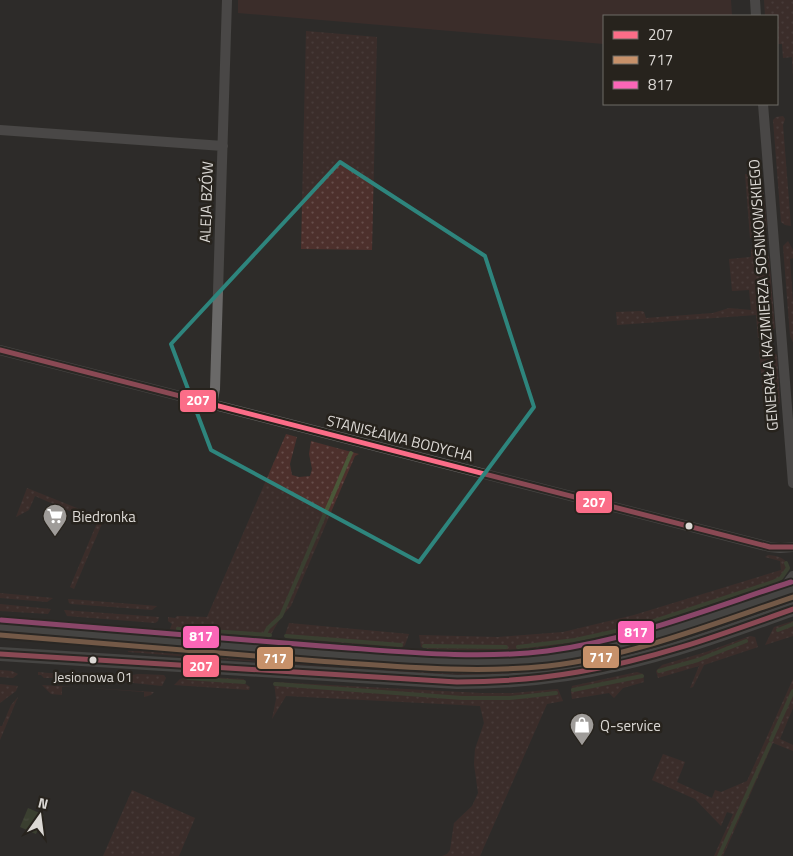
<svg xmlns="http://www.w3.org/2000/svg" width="793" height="856" font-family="'Titillium Web',sans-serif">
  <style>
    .grass { fill: url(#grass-dots) }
    .garden { fill: #4d302c }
    .water { fill: url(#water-ripples) }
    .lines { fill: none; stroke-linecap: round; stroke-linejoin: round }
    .stream { stroke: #4a5738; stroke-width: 4 }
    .minor { stroke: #6a6968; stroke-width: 10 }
    .secondary { stroke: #636260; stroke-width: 14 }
    .bus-1-casing { stroke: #27231d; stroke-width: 9 }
    .bus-2-casing { stroke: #27231d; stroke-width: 9 }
    .bus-3-casing { stroke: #27231d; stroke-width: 9 }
    .bus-1 { stroke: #fb6d88; stroke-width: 5 }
    .bus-2 { stroke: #c7916a; stroke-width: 5 }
    .bus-3 { stroke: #fa66b7; stroke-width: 5 }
    .marked { fill: none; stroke: #2e857d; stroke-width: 4; stroke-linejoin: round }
    .bus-dot { fill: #dcd9d5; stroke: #27231d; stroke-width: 2 }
    .labels { text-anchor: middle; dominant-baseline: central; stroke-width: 5; stroke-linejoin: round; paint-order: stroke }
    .bus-label { font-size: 14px; fill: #dcd9d5; stroke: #27231d }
    .street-label { font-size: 15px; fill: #dcd9d5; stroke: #27231d }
    .poi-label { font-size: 15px; fill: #dcd9d5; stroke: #27231d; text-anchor: start }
    .line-badge { stroke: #27231d; stroke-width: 2 }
    .badge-label { font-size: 14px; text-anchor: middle; font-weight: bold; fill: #fff }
  </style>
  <defs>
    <pattern id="grass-dots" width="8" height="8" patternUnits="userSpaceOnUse" patternTransform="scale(1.25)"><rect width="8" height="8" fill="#4d302c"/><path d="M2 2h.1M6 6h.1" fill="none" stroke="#664d4a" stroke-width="1.8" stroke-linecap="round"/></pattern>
    <pattern id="water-ripples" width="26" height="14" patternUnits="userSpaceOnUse" patternTransform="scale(1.25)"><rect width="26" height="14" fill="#4a5738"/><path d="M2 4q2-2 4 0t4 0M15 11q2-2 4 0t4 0" fill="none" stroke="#646f54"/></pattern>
  </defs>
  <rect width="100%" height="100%" fill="#2e2c29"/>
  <path class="grass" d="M764,0H793V76L792,57L783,58L782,44H777V16H765Z
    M306,31L377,37L372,250L301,249Z
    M783,116L785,119L783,125L791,226L785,225L781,222L773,120L776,117Z
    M745,174L753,175L758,178L763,186L767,226L763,234L750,238Z
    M788,241L793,250V258L790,259L793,303V342L790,336L783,246Z
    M759,248L766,252L769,257L775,328L766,337L758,338L756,315L617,325L616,312L642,311L644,312L646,318L713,313L729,308L751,310L749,290L732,291L729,259L751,257V249Z
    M759,349L770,350L777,355L780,402L776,408L764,409Z
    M286,434L297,437L290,464L292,475L299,477L310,476L312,469L309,454L311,441L359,454L355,456L291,606L281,617L269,638H242L176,634L170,629L172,624L168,621V617L175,618L177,616L207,617Z
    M27,488L104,519L74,589L70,587L97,523L35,496L29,510L16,517Z
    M768,555C793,556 793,573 775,585C754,595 730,601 707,608C643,630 576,651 508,652C482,652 455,650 428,649L421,647L419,635L498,637L563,632L634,615L781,570L780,561L765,557Z
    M0,593L53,598L47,602L0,598Z
    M793,596V602C707,631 622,662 531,672C472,679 413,672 354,668C278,663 203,658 128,652V651L173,649L402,666L496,668Z
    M68,599H70L157,606L152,610L71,604L69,603Z
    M0,604L51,609L48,614L0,611Z
    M64,610L159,617L158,621L155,623L67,616Z
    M793,621V636L765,645L774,627Z
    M289,623L409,634L405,645L402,648L286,638L285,635Z
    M750,636L755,637L758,647L704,665L693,687L690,688L699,666L658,678L656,671L662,665L706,652Z
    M0,670L12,671L18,674L13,678L0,677Z
    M38,672L70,675V678H44L41,675H38Z
    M637,672L643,674L644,682L623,688L614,698L609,693L572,699L571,692L572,686Z
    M138,674L164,675L166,678L162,686L114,681V678Z
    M192,676L244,679V683L250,687L249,690L174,685L180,679Z
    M793,679V708L780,739L793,745V751L773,743L723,856H714L733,814L727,812L721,826L695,799L652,780L663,754L685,762L677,782L712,798L715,790L721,792L747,781Z
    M274,682L481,693H513L558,689L563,701L547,704L480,856H442L447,854L450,850L454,823L472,806L478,793L474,764L475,749L484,723L480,706L286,696L272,719L276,699Z
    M0,684L18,686L16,691L0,703Z
    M42,685L154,692L151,695L144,697V692L62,686V695L51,694Z
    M18,697L0,740V726H2L11,705Z
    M132,790L195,818L179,856H103Z"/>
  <path class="garden" d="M238,0H731L732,16H604V44L238,13Z"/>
  <path class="water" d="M28,808L44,815L36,834L20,827Z"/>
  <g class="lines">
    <path class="stream" d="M178,629L270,635
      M778,630L793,624
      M265,634L268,628L281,616L351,453
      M286,636L401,645
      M424,646L506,647
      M518,647L575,640L639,626L773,582L781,578L788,568L786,563
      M659,671L698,660L746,641
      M188,678L244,682
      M275,684L462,698H510L556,693
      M573,690L642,676
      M771,740L793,691
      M719,856L770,744"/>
    <path class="minor" d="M755,0L756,16
      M763,104L793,483
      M0,130L223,146
      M0,350L770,547L780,548L793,547
      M212,405L215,389L227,0
      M780,593L793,576"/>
    <path class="secondary" d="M0,627L163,642L412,660L503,662L549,658L613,646L664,632L793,589
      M0,654L457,682C512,682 565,677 619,664C678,651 736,629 793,609"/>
    <defs>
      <path id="bus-1" d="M0,350L770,547H793
        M0,654L457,682C498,682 538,679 578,672C652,660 723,634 793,609"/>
      <path id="bus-2" d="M0,635C106,644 212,653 318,661C394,666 472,674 548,666C632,656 713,624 793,597"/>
      <path id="bus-3" d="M1,620C108,629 215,638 322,646C396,651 473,660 547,651C631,640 711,608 791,582"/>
    </defs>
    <use href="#bus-1" class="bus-1-casing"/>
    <use href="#bus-2" class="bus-2-casing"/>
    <use href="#bus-3" class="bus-3-casing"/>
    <use href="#bus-1" class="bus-1"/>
    <use href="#bus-2" class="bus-2"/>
    <use href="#bus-3" class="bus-3"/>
  </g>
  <path d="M0 0H793V856H0ZM340,162L485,256L534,407L419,562L211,450L171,344Z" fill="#2e2c29" fill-opacity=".55" fill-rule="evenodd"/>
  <path class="marked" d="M340,162L485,256L534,407L419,562L211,450L171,344Z"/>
  <defs>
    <symbol id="supermarket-pin" viewBox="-11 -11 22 30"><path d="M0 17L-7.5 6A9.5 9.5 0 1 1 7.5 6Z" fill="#9f9c99" stroke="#27231d"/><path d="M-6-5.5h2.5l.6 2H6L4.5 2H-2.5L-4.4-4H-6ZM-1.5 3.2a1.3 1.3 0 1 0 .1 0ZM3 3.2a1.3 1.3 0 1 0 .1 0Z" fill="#fff"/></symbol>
    <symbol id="shop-pin" viewBox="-11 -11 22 30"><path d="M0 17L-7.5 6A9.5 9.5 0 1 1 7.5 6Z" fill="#9f9c99" stroke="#27231d"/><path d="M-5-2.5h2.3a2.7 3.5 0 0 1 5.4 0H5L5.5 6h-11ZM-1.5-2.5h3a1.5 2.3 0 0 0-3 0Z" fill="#fff"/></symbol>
  </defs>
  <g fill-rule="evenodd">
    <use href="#supermarket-pin" x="41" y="502" width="28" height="38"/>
    <use href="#shop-pin" x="568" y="711" width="28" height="38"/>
  </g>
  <g class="bus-dot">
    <circle cx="689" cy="526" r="4.5"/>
    <circle cx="93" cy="660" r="4.5"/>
  </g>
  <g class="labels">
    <g class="bus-label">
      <text x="93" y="676">Jesionowa 01</text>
    </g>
    <g class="street-label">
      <text transform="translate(206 202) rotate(-88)">ALEJA BZÓW</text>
      <text transform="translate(763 295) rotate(-94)">GENERAŁA KAZIMIERZA SOSNKOWSKIEGO</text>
      <text transform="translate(400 438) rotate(14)">STANISŁAWA BODYCHA</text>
    </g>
    <g class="poi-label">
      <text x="72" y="516">Biedronka</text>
      <text x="600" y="725">Q-service</text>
    </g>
  </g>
  <g class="line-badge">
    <rect x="179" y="389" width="38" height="24" rx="5" fill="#fb6d88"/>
    <rect x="575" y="490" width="38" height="24" rx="5" fill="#fb6d88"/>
    <rect x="617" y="620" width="38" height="24" rx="5" fill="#fa66b7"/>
    <rect x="182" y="625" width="38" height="24" rx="5" fill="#fa66b7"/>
    <rect x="582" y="645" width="38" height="24" rx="5" fill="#c7916a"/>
    <rect x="256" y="646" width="38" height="24" rx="5" fill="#c7916a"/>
    <rect x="182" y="654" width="38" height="24" rx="5" fill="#fb6d88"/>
  </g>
  <g class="badge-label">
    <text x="198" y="405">207</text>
    <text x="594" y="507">207</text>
    <text x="636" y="637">817</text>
    <text x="201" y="641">817</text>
    <text x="601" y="662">717</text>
    <text x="275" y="663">717</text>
    <text x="201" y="671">207</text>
  </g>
  <rect x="603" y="15" width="175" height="90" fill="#27231d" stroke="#6f6c67"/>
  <rect x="613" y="31" width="25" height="8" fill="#fb6d88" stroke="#6f6c67"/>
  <text x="648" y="40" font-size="15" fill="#dcd9d5">207</text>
  <rect x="613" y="56" width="25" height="8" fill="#c7916a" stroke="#6f6c67"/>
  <text x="648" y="65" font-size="15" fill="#dcd9d5">717</text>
  <rect x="613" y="81" width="25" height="8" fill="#fa66b7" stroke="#6f6c67"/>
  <text x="648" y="90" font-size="15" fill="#dcd9d5">817</text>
  <g transform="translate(40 816) rotate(14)" stroke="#27231d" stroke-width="4" paint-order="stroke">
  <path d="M0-4L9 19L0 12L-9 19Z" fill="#dcd9d5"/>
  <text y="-8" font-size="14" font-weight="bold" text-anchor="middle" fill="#dcd9d5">N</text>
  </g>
</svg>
